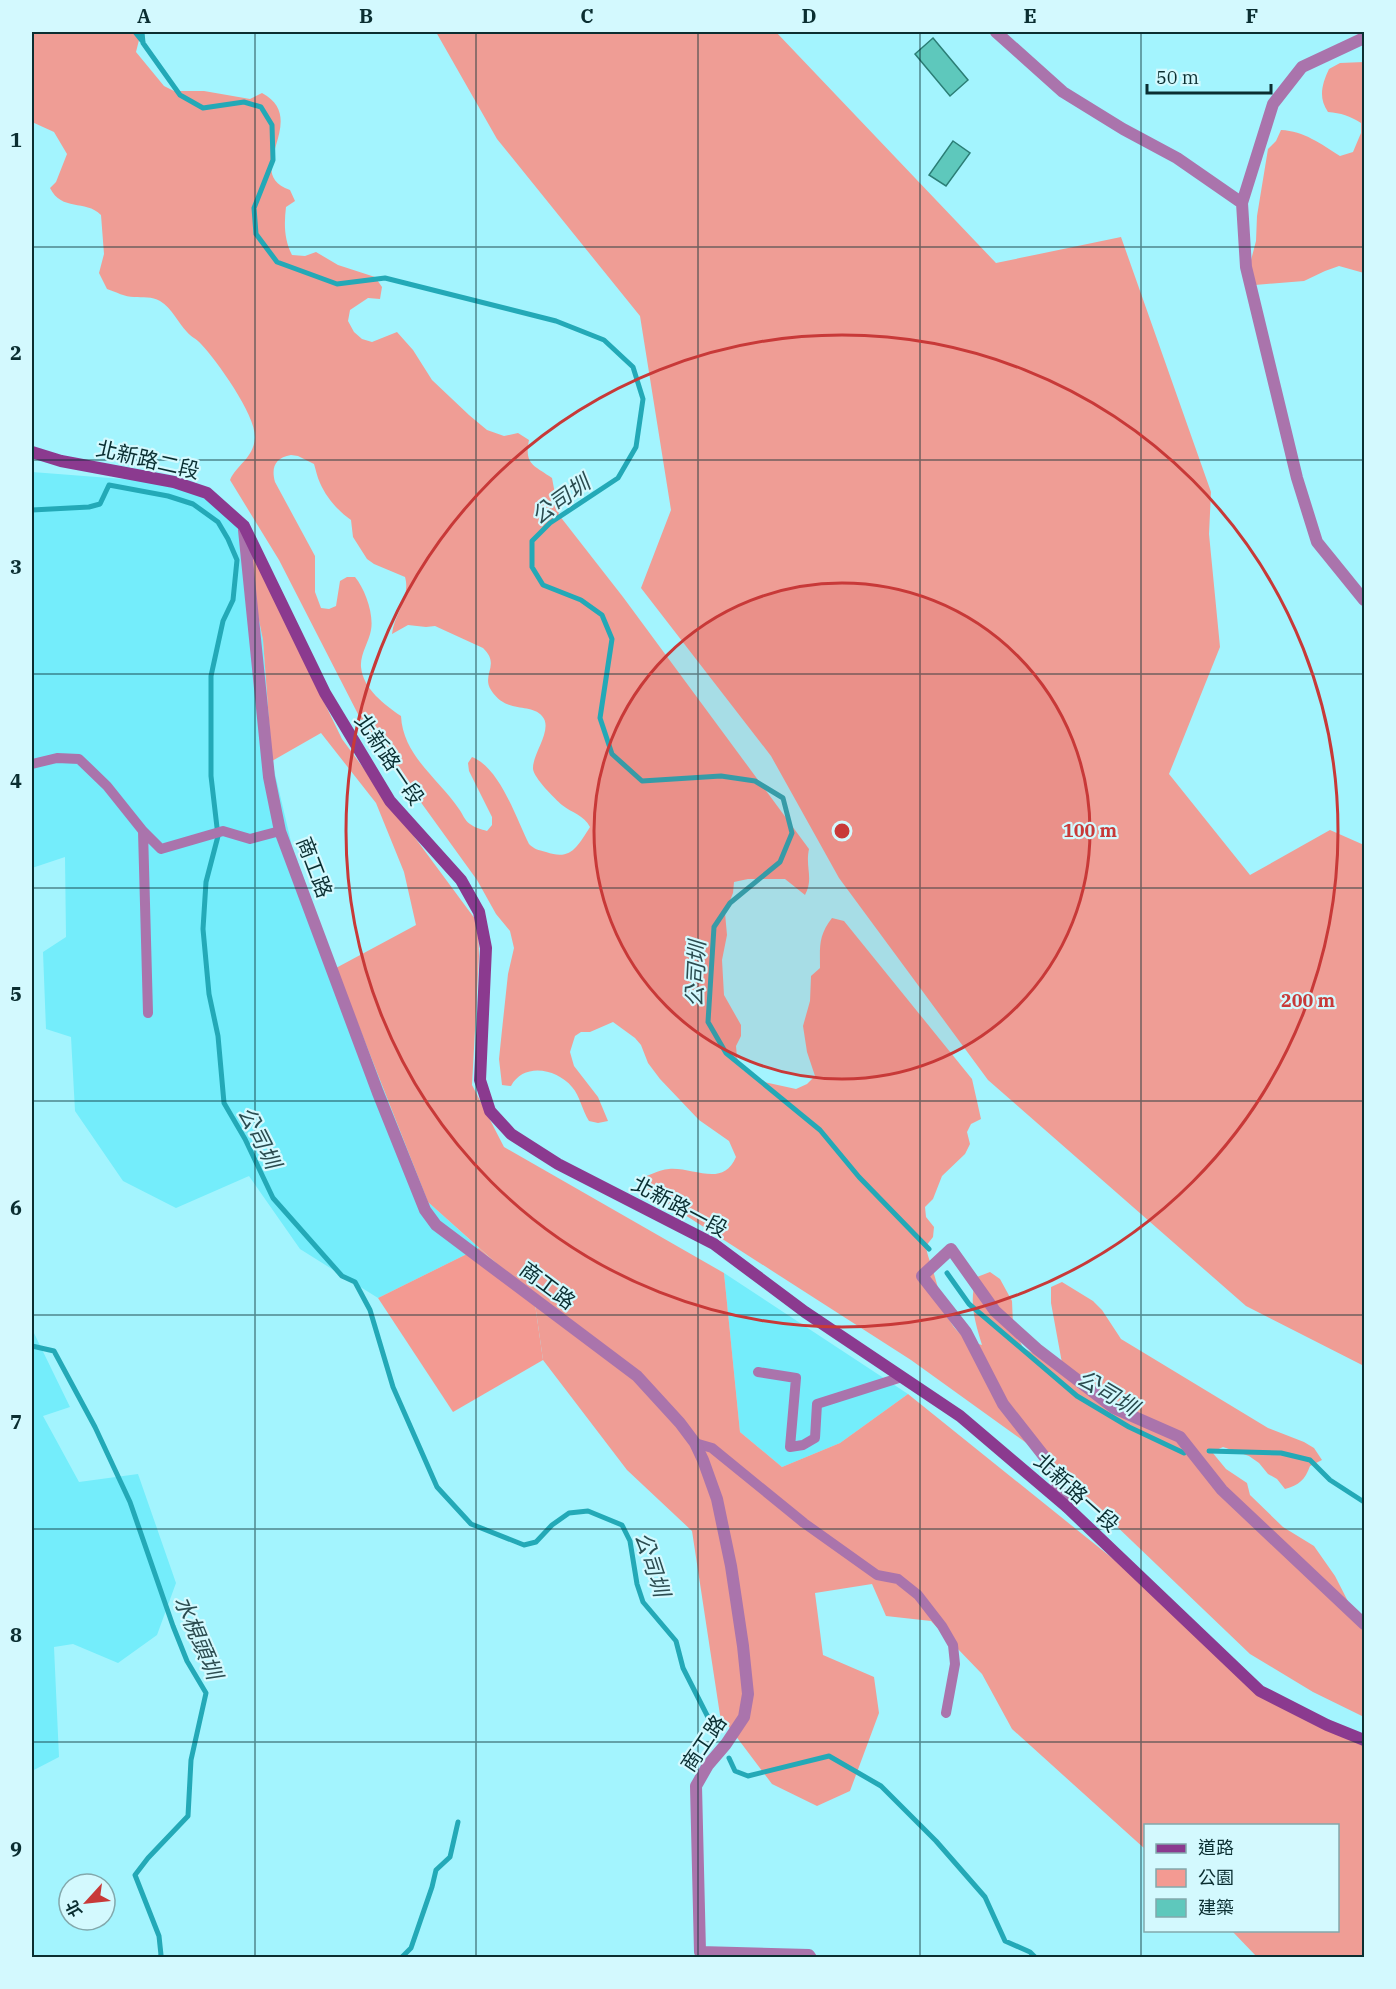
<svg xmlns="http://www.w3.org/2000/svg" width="1396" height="1989" font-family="'IBM Plex Serif','Noto Sans TC',serif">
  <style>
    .built { fill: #74edfb }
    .green { fill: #f39a92 }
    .forest { fill: #ef9d95; fill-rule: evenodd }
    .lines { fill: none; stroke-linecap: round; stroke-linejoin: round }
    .stream { stroke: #23a9b7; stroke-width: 5 }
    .building { fill: #5ec8bc; stroke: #2b7e76; stroke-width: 1.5 }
    .service { stroke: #aa74ac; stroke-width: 10 }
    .minor { stroke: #aa74ac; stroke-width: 12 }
    .tertiary { stroke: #aa74ac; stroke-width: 12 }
    .secondary { stroke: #8b3a8f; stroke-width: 12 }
    .grid { fill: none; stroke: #0a2e31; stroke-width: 1.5; stroke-opacity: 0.55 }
    .ring { fill: none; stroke: #c83938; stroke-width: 3 }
    .labels { text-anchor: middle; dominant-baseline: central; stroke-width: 4.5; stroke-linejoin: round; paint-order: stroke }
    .street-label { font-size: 21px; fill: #0a2e31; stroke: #d3f9fe }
    .water-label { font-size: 22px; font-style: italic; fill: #2b4c50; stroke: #d3f9fe }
    .centre { fill: #c83938; stroke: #d3f9fe; stroke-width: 3 }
    .ring-label { font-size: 18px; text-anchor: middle; font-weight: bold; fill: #c83938; stroke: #d3f9fe; stroke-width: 4.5; stroke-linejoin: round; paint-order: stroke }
    .neatline { fill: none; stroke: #0a2e31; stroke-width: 2 }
    .grid-label { font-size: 20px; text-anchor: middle; font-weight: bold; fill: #0a2e31 }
  </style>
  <rect width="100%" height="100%" fill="#a3f4fe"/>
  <path class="built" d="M32,472L201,485L241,531L263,640L272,761L292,846L336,968L428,1202L479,1248L378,1298L300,1249L249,1176L176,1208L123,1181L75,1111L71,1037L46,1029L43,952L66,937L65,857L32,868Z
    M724,1273L908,1394L840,1443L782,1467L740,1432Z
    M32,1329L70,1407L43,1416L79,1482L138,1474L176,1583L157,1635L118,1663L73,1644L54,1647L59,1757L32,1771Z"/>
  <path class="green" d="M479,1248L534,1297L543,1360L453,1412L378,1298Z"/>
  <path class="forest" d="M32,32H141L136,52L164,86L174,91H204L250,99L262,93C312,120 240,173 290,190L295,201L286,207C284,224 284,239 292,255L305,256L316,252L338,265L375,277L382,287L380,299L368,298L350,310L348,321L354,332L362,339L372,342L397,332L413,350L432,380L469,415L487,430L504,436L518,433L529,440C524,465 534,465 552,478L559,515L623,597L809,849C805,868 814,878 805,895L785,879H748L734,882L733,893L725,913L727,935L722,960L724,995L741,1025V1036L736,1046L737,1058L743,1070L753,1077L764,1082L796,1089L807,1084L815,1076L807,1052L803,1026L810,1001L811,976L820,968C820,947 818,936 832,918L844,921L972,1079L981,1119L971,1124L967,1132L970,1144L965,1154L942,1176L933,1199L925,1207L926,1217L934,1227L933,1237L926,1246C927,1257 932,1264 934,1274C943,1303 947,1337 982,1345C975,1322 968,1300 977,1277L990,1272L1000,1279L1012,1301L1013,1325L1023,1348L1049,1361L1062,1363L1051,1303V1287L1062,1282L1093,1301L1102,1310L1121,1339L1268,1428L1304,1442L1314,1448L1322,1460L1310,1466C1305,1480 1299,1485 1285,1489L1277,1479L1268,1474L1259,1463L1249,1456L1223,1447L1212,1452L1226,1469L1247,1483L1250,1495L1283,1527L1314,1546L1335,1576L1356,1617L1364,1625V1717L1313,1692L1250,1654L1039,1452L911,1360L643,1188L638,1179C649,1176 658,1170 669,1169C694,1167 723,1188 736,1157L729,1141L699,1120L660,1079L648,1063L641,1045L635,1038L613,1022L590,1032H581L575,1036L570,1052L574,1066L598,1097L608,1121L598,1123L589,1121C582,1110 580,1096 572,1087C557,1069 524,1062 511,1086L502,1085L499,1059L502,1030L508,974L514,948L510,931L496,914L477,880L360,718L279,560L230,480C237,464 253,459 255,438C256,415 217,361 201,344C197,339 191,337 187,332C178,323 172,308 160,301C152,296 143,298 134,297C125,297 116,292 107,289L99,273L104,254L101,215C85,199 62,212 50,188L56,182L67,154L54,132L32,122ZM291,455L298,456L314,464C316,470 317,477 320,483C326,497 338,511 351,520L353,537L367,559L374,564L405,577C411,598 394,614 392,634L408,625L426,627L435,626L483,648C501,665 481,674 491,690C507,715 530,702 542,716C554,729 532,754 533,769C534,778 555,799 562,805C572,813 584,815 590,827C577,847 571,861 546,852C538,850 534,849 529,844C516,818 500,768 472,757L468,763L469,771L492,817V825L487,831C481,829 475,828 470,824C464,820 463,814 459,809C439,779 403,756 401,716C385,705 363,689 361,667C360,654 369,642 371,630C374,614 365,589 355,577H347L340,581L336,606L329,609L321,608L315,592V556L275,482C271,467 275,458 291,455Z
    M436,32H776L996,263L1121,237L1211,492L1209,534L1220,647L1169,774L1250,875L1330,830L1364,845V1366L1246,1306L988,1080L839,878L771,756L641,588L671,510L640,316L497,139Z
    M1364,62V273L1339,266L1325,271L1304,281L1255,285L1250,264L1256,241L1257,216L1268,149L1276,141L1281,130C1304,131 1321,144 1340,156L1353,152L1361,133V123C1350,116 1341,113 1328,112C1318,98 1322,84 1329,69L1340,63Z
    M241,531L342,739L478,923L479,956L472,1085L504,1147L724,1273L740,1432L782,1467L840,1443L908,1394L1168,1603L1260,1695L1364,1743V1957H1257L1232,1931L1338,1930V1826H1146L1145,1849L1012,1729L982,1674L931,1621L886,1616L872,1584L815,1593L823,1655L874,1677L879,1713L850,1791L817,1806L772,1784L720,1715L692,1531L627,1470L543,1360L534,1297L428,1202L336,968L416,925L404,872L376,803L321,733L272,761L263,640Z"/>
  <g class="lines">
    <path class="stream" d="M135,32L143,42
      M142,32L143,43L180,95L203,108L244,102L261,107L272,125L273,160L254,208L256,234L277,262L337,284L385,278L556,321L604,340L633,367L643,399L636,447L618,478L550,523L532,541V567L543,585L581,600L602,615L612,639L600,718L612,754L642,781L721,776L755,781L783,798L792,833L780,862L730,903L714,927L708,1022L726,1053L820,1130L859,1177L929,1249
      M32,510L89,507L100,504L109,485L168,496L193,504L218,522L228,539L237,560L233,600L223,621L211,676V776L218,836L206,882L203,929L209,994L218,1036L224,1103L245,1139L273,1198L342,1276L355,1282L370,1310L393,1387L437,1487L471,1524L524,1545L536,1542L552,1525L569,1513L588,1511L622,1525L630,1541L637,1584L643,1602L676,1641L683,1668L714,1729
      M947,1273L969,1304L1077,1396L1129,1427L1184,1453
      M32,1346L54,1351L95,1427L130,1502L173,1626L187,1661L206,1693L191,1760L188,1816L148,1858L135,1875L159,1936L161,1955L159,1958
      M1209,1451L1281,1453L1310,1460L1330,1480L1364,1502
      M729,1758L735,1771L748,1776L829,1756L881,1786L936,1841L985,1897L1005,1941L1030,1952L1036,1958
      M401,1958L411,1948L432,1887L436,1870L450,1857L458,1822"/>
  </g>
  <path class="building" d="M933,38L968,80L950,96L915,54Z
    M953,141L970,153L946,186L929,175Z"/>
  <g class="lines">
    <path class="service" d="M32,764L57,758L79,759L107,786L143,831L161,849L223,831L250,839L280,831
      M143,831L148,1013
      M758,1372L796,1378L790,1447L803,1445L815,1438L817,1404L902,1377
      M695,1443L712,1448L804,1523L877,1575L898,1579L918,1595L942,1626L953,1645L955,1664L946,1713"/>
    <path class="minor" d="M996,32L1063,92L1123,129L1177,158L1242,203
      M1364,38L1302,67L1273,104L1242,203L1246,267L1297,478L1317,542L1364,600
      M1067,1507L1047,1460L1003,1404L966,1332L922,1276L951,1249L995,1311L1037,1349L1114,1408L1180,1437L1222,1490L1364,1624"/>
    <path class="tertiary" d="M244,530L269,777L280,831L378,1093L425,1210L436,1225L637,1376L680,1423L695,1443L703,1460L717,1499L731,1566L743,1646L748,1694L744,1717L726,1744L708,1765L696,1786L700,1952L809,1955L811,1958"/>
    <path class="secondary" d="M32,452L61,461L174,482L207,493L244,526L325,693L390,801L461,880L479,912L486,948L480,1080L490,1111L511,1134L558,1164L714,1244L805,1312L960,1416L1067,1507L1260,1691L1327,1725L1364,1740"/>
  </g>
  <path class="grid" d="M255,32V1958M476,32V1958M698,32V1958M920,32V1958M1141,32V1958M32,247H1364M32,460H1364M32,674H1364M32,888H1364M32,1101H1364M32,1315H1364M32,1529H1364M32,1742H1364"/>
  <circle cx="842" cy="831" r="248" fill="#c83938" fill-opacity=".12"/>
  <g class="ring">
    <circle cx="842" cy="831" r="248"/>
    <circle cx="842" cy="831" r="496"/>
  </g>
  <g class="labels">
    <g class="street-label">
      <text transform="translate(148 459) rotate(13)">北新路二段</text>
      <text transform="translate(390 759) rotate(56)">北新路一段</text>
      <text transform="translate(315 867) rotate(69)">商工路</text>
      <text transform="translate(680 1206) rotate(28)">北新路一段</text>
      <text transform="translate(548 1285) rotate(37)">商工路</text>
      <text transform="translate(1077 1492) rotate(42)">北新路一段</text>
      <text transform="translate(703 1743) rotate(-56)">商工路</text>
    </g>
    <g class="water-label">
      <text transform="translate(560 499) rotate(-36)">公司圳</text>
      <text transform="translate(695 974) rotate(-87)">公司圳</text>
      <text transform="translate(260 1137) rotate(63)">公司圳</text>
      <text transform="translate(1108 1392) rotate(31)">公司圳</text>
      <text transform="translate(653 1564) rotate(72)">公司圳</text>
      <text transform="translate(199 1637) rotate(67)">水梘頭圳</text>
    </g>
  </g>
  <circle cx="842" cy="831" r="9" class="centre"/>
  <g class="ring-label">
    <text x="1090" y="837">100 m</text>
    <text x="1308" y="1007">200 m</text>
  </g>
  <rect width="1396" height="1989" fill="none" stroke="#d3f9fe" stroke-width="66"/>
  <rect x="1144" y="1824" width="195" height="108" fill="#d3f9fe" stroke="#83a8ac" stroke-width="1.5"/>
  <rect x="1156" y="1844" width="30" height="9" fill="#8b3a8f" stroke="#83a8ac" stroke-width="1.5"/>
  <text x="1198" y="1854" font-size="18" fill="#0a2e31">道路</text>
  <rect x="1156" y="1869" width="30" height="18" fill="#f39a92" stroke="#83a8ac" stroke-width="1.5"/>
  <text x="1198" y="1884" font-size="18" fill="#0a2e31">公園</text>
  <rect x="1156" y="1899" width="30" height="18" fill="#5ec8bc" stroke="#83a8ac" stroke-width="1.5"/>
  <text x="1198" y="1914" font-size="18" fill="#0a2e31">建築</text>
  <g transform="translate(87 1902) rotate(243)"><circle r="28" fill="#d3f9fe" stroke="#83a8ac" stroke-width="1.5"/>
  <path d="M0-4.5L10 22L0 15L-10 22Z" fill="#c83938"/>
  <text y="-9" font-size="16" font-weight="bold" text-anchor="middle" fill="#0a2e31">北</text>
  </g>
  <path d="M1147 84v9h124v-9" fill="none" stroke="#0a2e31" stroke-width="3"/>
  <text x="1156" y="84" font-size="18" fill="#0a2e31" stroke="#d3f9fe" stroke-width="4.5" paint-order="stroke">50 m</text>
  <rect x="33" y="33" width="1330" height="1923" class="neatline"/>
  <g class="grid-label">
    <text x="144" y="23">A</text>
    <text x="366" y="23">B</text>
    <text x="587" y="23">C</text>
    <text x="809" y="23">D</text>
    <text x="1030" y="23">E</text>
    <text x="1252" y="23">F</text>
    <text x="16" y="147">1</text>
    <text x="16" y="360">2</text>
    <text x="16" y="574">3</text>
    <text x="16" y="788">4</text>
    <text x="16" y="1001">5</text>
    <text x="16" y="1215">6</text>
    <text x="16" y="1429">7</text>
    <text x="16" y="1642">8</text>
    <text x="16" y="1856">9</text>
  </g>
</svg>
